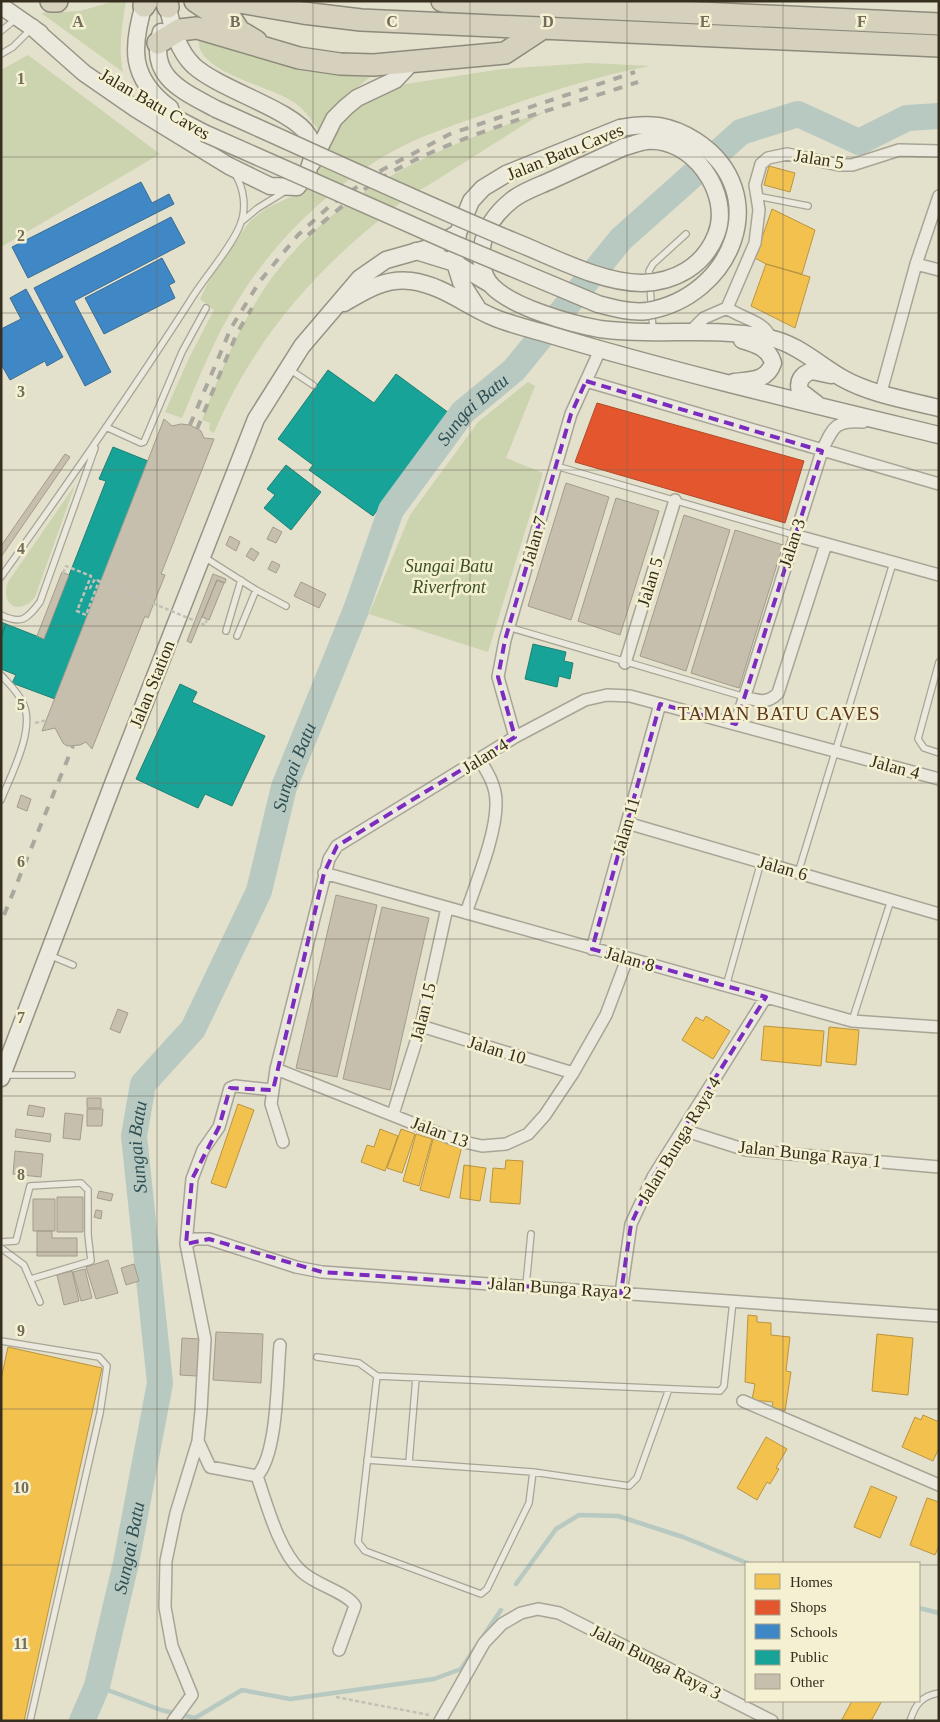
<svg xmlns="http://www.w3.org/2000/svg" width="940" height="1722" font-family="'Times New Roman',serif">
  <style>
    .green { fill: #ccd3af }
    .homes { fill: #f2c14e; stroke: #ba9540 }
    .shops { fill: #e4572e; stroke: #b04b29 }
    .schools { fill: #3f88c5; stroke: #3c6d93 }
    .public { fill: #17a398; stroke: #208073 }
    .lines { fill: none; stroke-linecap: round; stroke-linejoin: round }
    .stream { stroke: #b8c9c1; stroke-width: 4.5 }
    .river { stroke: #b8c9c1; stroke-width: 26 }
    .building { fill: #c6bfad; stroke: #a39c8c }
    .lane-casing { stroke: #a8a496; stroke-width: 8 }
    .street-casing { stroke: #a8a496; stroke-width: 14 }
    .secondary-casing { stroke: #989485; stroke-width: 19 }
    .highway-casing { stroke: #8d8a7c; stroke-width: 24 }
    .path { stroke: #c3c1b5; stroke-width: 2.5; stroke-dasharray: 4 2.5; stroke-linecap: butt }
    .lane { stroke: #ebe9de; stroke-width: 5.5 }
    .street { stroke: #ebe9de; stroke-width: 11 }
    .secondary { stroke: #ebe9de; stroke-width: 16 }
    .highway { stroke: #d6d1bd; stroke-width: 21 }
    .rail { stroke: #aaa89e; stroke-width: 4; stroke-dasharray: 9 9; stroke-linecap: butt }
    .secondary-bridge-casing { stroke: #989485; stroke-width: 19; stroke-linecap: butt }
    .path-bridge { stroke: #c3c1b5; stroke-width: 2.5; stroke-dasharray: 4 2.5; stroke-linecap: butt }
    .secondary-bridge { stroke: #ebe9de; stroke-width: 16 }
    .marked { fill: none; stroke: #7b2cbf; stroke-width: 4; stroke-dasharray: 10 6; stroke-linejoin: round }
    .grid { fill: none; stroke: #736c5b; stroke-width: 1; stroke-opacity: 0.55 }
    .labels { text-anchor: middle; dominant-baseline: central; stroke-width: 5; stroke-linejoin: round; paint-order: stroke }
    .street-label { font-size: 18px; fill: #362e1e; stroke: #f4f0d2 }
    .park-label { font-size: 18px; font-style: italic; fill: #3e5126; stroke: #f4f0d2 }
    .water-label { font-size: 19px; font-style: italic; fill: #2e5055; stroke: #f4f0d2 }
    .neighbourhood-label { font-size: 19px; letter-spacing: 1px; fill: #60391f; stroke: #f4f0d2 }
    .grid-label { font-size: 16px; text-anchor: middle; font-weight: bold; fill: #736c5b; stroke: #f4f0d2; stroke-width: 5; stroke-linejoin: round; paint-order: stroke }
  </style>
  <rect width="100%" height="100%" fill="#e3e0cc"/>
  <path class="green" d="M115,1H126C122,25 118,48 123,72L41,13L80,11Z
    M203,39L299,70L332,75L370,77L339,102L318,130C312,120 305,110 295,103C274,87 196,72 199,41Z
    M28,55L160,154L1,247V70Z
    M590,63L650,66C596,76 545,93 494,111C458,124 420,135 386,155C330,188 278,238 243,292C217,332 200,375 182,418L165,412L190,356L214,310L200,299L213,273L250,221L267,208L299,193L339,125L358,105L375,95L406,84L502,69Z
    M544,112L427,186C406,196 390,211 372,226C304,282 248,351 214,433L209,430L210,423L202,420C220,373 238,328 266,286C332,191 439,146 544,112Z
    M528,382L535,386L506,458L543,473L488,652L369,614L410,515L478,422Z
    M75,485L35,597C20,616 0,606 8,582Z"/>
  <path class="homes" d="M769,166L795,173L790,192L764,185Z
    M772,209L815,230L802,274L766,264L755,258Z
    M766,264L810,277L795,328L751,306Z
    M706,1016L730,1031L713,1059L682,1040L696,1017L703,1021Z
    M764,1026L824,1031L821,1066L761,1060Z
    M829,1027L859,1030L856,1065L826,1062Z
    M238,1104L254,1110L226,1188L211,1183Z
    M380,1129L398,1136L385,1171L361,1162L367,1145L374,1147Z
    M401,1129L415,1134L402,1173L387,1168Z
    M416,1134L432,1139L419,1186L403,1181Z
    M433,1139L462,1146L449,1198L420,1190Z
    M506,1160L523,1161L520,1204L490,1202L493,1168L505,1169Z
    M464,1165L486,1168L480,1201L460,1198Z
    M748,1315L757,1316V1322L771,1323V1335L790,1337L786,1371L791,1372L785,1411L772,1408L773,1402L752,1400L755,1384L745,1382Z
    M877,1334L913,1338L908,1395L872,1391Z
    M8,1347L102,1368L24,1721H1V1379Z
    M923,1415L939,1422V1448L933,1461L902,1447L915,1417L921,1420Z
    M766,1437L787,1449L776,1468L779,1469L770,1484L767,1482L757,1500L737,1488Z
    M871,1486L897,1497L880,1538L854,1527Z
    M927,1498L939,1502V1546L935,1555L910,1545Z
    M852,1701H882L871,1721H841Z"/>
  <path class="shops" d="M597,403L804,461L785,523L575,462Z"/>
  <path class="schools" d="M141,182L152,203L169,194L174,204L28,278L12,247Z
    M171,217L185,243L74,301L111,372L85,386L34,288Z
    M162,258L175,282L169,285L175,298L104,334L85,298Z
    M26,289L63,357L47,366L45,361L10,380L1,364V329L21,319L10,298Z"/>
  <path class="public" d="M328,370L374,403L396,374L449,413L373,516L309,470L313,465L278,439Z
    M113,447L148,461L55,699L12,683L16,675L1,669V637L6,624L44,639L106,481L99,479Z
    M286,465L321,492L291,530L264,508L275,495L267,489Z
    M1,622L6,624L1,637Z
    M533,644L566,652L564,661L573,663L570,679L559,676L557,687L525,679Z
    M180,684L197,692L192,702L265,736L232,806L205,794L198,808L136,779Z"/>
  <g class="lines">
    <path class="stream" d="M516,1584L556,1529L579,1515L618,1516L683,1537L747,1563
      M919,1608L939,1613
      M482,1638L501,1610
      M97,1686L161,1710L195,1718L242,1690L290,1699L434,1679L461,1669L476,1647"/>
    <path class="river" id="s1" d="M82,1721L97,1686L126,1563L160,1383L134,1136L143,1084L193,1029L259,891L284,787L356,610L391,510L463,412L514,370L621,239L741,132L798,114L859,142L907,118L939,116"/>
  </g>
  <path class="building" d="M164,419L172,426L181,424L190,425L201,431L204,438L214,439L161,574L165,575L148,618L145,616L92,749L86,742L80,745L67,746L63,743L55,728L42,731Z
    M65,454L70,457L1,557V546Z
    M566,483L609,497L571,620L528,606Z
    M616,498L659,511L620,635L578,621Z
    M684,515L730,530L686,671L640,656Z
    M273,527L282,532L276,543L267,539Z
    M735,530L783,545L739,688L691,673Z
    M230,536L240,542L236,551L226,545Z
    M251,548L259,553L254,561L246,556Z
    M272,561L280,565L276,573L268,569Z
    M62,572L69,575L44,639L37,636Z
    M213,574L226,579L225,583L217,580L191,643L187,641Z
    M217,580L224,583L209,620L202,617Z
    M301,582L326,594L319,608L294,596Z
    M21,795L31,799L27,811L17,807Z
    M336,895L377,905L337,1077L296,1068Z
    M382,907L429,918L390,1090L343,1079Z
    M118,1009L128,1013L120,1033L110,1029Z
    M87,1098H101V1108H87Z
    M29,1105L45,1108L43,1117L27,1115Z
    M87,1109H103L102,1126H87Z
    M65,1113L83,1115L80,1140L63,1138Z
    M16,1129L51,1134L50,1142L15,1137Z
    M15,1151L43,1154L41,1177L13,1174Z
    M99,1191L113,1194L111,1201L97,1198Z
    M57,1197H83V1232H57Z
    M33,1199H55V1231H33Z
    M96,1210L102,1211L101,1219L94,1217Z
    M37,1231H52V1238H77V1256H37Z
    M108,1260L118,1293L96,1299L86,1267Z
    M134,1264L139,1281L126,1285L121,1268Z
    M85,1269L92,1298L81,1301L73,1272Z
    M72,1271L79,1301L64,1305L57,1275Z
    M216,1332L263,1334L261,1383L213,1380Z
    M182,1338L200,1339L197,1376L180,1375Z"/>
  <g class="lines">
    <defs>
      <path id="lane" d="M1,31L17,18
        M1,54L13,47L31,29
        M757,196L808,206
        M241,222L258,208L284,192
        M653,331L649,271L653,264L686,234
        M289,369L313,385
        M106,427L141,443L144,442L182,352L206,308
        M556,466L794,535
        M204,557L256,590L286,606
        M1,577C66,486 130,395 190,301C203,279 232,247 240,225C247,209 244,188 235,174
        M1,615C22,625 27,619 40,602L95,448
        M508,627L745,697
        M226,631L241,580
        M237,636L256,590
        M939,662L918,739L924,748L939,753
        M1,675C9,684 18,692 23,703C36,728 11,775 1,800
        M798,873L893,563
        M49,955L73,965
        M726,986L761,862
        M852,1021L891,900
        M5,1075H72
        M1,1242L16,1241L30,1186L81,1183L88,1190V1235L91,1261L31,1279
        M1,1248L24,1265L40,1302
        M526,1285L531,1234
        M1,1341L99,1357L107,1366L100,1413L30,1721
        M317,1357L359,1363L377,1376
        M377,1376L358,1542L365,1551L481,1594L487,1589L529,1503L533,1472
        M377,1376L720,1391L724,1386L733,1301
        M367,1460L533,1472L629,1486L637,1478L669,1389
        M409,1462L416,1378
        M910,1721C915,1705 921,1696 939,1693"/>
      <path id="street" d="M916,264L939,270
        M727,308C742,319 763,320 771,338
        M690,332L704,318L727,308L755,243L759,210L755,185L761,164L768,158L787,154L839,165H852L899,150L939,151
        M586,381L939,484
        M881,392L916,264L939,196
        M794,535L939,575
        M625,663L675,500
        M745,697C758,701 768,704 778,693L826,544
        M736,724L822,451C833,427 835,420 863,422
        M515,737L498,677L505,640L571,414L600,350
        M627,823L939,914
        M324,873L852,1021L939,1027
        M466,913C476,883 497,833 496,802C496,786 488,773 480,760
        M592,949L660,704
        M421,1026L573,1073
        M276,1069L455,1140L482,1146L506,1144L528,1134L545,1115L573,1073L606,1015L627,959
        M393,1114L421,1026L447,908
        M683,1130L746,1150L939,1167
        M283,1142L271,1104L276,1069L329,859L337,846L515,737L585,700L607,695L630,696L939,779
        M186,1244L195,1239H209L296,1267L322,1272L939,1316
        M621,1293L631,1224L653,1177L766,997
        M743,1401L939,1485
        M198,1441L210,1467L257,1476C267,1505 279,1551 301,1571C315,1585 347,1592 355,1606L339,1650
        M257,1476C278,1454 277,1377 280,1345
        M173,1721L192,1695L172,1646L165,1607L166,1561L176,1513L198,1441L201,1411L205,1339L186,1244L192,1179L203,1150L219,1127L230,1088L235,1086L273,1090
        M440,1721L484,1643L502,1624L521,1613L538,1609L559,1613L772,1721"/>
      <path id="secondary" d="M145,1C131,47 129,78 170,108
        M1,6L40,33
        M32,27L84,73L136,109L229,166L270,186L297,187C309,174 318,153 308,135C293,110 221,90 194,66C178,51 172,28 168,7
        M161,32C147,77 183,91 216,109
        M149,104L204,133
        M624,147C600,158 576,169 552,180C539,186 523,191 512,200C496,213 485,227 482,247C480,260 482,276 492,286C512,307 571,324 600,329C656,337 713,326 769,338C796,343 818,364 842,378C870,394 907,400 939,408
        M312,163L334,119L346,107L357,98L395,80L411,63
        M416,251L455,263L490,284
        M344,303C366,290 385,278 411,281C442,285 465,305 493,317C509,324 527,328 544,333C674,372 806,403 939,435
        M477,307L461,282L455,263L458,233L471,201L483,188L506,174L620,128
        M734,382C751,380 767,381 773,363C769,348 756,344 742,340
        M817,404L800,391C797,381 802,374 812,371L831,375
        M1,1078L114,781L256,419L302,346L360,278L386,260L436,246L458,233"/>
      <path id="highway" d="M51,1H57
        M166,1L168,7
        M195,1L231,25
        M220,1L239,31L256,41
        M233,1L303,13L361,20L939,46
        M442,1L939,24
        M144,6L147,1
        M158,43L179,30L197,28L299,58L340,64L374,65L505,53L543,28"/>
    </defs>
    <use href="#lane" class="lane-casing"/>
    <use href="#street" class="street-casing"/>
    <use href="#secondary" class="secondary-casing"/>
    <use href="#highway" class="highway-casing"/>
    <path class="path" d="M63,573L66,566L91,576L77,611L86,615L99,581L95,579L90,588L87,587
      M35,723L60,717
      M336,1697L429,1715"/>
    <use href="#lane" class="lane"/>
    <use href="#street" class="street"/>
    <use href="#secondary" class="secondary"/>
    <use href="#highway" class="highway"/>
    <path class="rail" d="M308,235C334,213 360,190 390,173C468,130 554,110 638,82
      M190,425L231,328L260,281L298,235L333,203L382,170L450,134L635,72
      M197,429L237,333L252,308
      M4,915L73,746"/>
    <defs>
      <path id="secondary-bridge" d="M216,109C315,153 413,199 513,241C551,256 601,283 642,283C675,282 704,266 716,235C733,193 691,136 646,141C639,142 632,145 624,147
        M204,133L450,242L598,304C613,308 631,313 647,311C732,297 775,193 696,141C671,125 649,122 620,128"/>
    </defs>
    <use href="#secondary-bridge" class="secondary-bridge-casing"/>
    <path class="path-bridge" d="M99,581L205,625L207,619"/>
    <use href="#secondary-bridge" class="secondary-bridge"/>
  </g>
  <path class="marked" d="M586,381L822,451L736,724L660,704L592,949L766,997L653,1177L631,1224L621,1293L322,1272L209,1239L186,1244L192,1179L219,1127L230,1088L273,1090L324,873L337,846L515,737L498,677L505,640L571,414Z"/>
  <path class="grid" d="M157,1V1721M313,1V1721M470,1V1721M627,1V1721M783,1V1563M1,157H939M1,313H939M1,470H939M1,626H939M1,783H939M1,939H939M1,1096H939M1,1252H939M1,1409H939M1,1565H746M919,1565H939M783,1701V1721"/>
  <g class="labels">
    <g class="street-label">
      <text transform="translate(155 104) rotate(30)">Jalan Batu Caves</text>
      <text transform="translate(565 152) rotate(-22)">Jalan Batu Caves</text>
      <text transform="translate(819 159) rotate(9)">Jalan 5</text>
      <text transform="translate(534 541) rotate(-74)">Jalan 7</text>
      <text transform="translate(792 543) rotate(-72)">Jalan 3</text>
      <text transform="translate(650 582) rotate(-73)">Jalan 5</text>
      <text transform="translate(152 684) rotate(-68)">Jalan Station</text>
      <text transform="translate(485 756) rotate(-32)">Jalan 4</text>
      <text transform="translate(895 767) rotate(15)">Jalan 4</text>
      <text transform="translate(626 826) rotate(-74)">Jalan 11</text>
      <text transform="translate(783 868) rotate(16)">Jalan 6</text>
      <text transform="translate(630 959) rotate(16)">Jalan 8</text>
      <text transform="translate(423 1012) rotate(-76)">Jalan 15</text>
      <text transform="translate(497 1050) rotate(17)">Jalan 10</text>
      <text transform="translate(440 1132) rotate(20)">Jalan 13</text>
      <text transform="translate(679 1140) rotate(-59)">Jalan Bunga Raya 4</text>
      <text transform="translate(810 1154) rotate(6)">Jalan Bunga Raya 1</text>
      <text transform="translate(560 1288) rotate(4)">Jalan Bunga Raya 2</text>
      <text transform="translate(656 1662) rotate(27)">Jalan Bunga Raya 3</text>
    </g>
    <g class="park-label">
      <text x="449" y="566">Sungai Batu<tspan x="449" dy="21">Riverfront</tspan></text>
    </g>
    <g class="water-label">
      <text stroke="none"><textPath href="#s1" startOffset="1410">Sungai Batu</textPath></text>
      <text stroke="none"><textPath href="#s1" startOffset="1005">Sungai Batu</textPath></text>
      <text stroke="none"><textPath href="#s1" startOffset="585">Sungai Batu</textPath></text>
      <text stroke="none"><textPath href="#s1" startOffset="180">Sungai Batu</textPath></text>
    </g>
    <g class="neighbourhood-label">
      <text x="779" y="713">TAMAN BATU CAVES</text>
    </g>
  </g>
  <g class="grid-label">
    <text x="78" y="27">A</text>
    <text x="235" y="27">B</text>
    <text x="392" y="27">C</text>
    <text x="548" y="27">D</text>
    <text x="705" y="27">E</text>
    <text x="862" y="27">F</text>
    <text x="21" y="84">1</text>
    <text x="21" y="241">2</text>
    <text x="21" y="397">3</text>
    <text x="21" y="554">4</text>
    <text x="21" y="710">5</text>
    <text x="21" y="867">6</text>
    <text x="21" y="1023">7</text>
    <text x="21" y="1180">8</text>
    <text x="21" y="1336">9</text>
    <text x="21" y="1493">10</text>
    <text x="21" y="1649">11</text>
  </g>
  <rect width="940" height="1722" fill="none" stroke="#362e1e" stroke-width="5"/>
  <rect x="745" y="1562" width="175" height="140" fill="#f4f0d2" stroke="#a8a28a"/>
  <rect x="755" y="1574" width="25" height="15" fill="#f2c14e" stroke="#a8a28a"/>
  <text x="790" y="1587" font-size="15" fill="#362e1e">Homes</text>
  <rect x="755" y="1600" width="25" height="15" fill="#e4572e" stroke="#a8a28a"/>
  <text x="790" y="1612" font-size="15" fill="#362e1e">Shops</text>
  <rect x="755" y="1624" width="25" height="15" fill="#3f88c5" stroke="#a8a28a"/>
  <text x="790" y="1637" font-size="15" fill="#362e1e">Schools</text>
  <rect x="755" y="1650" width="25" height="15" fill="#17a398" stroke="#a8a28a"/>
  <text x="790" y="1662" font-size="15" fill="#362e1e">Public</text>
  <rect x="755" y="1674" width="25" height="15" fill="#c6bfad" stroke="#a8a28a"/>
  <text x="790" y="1687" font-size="15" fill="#362e1e">Other</text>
</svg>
